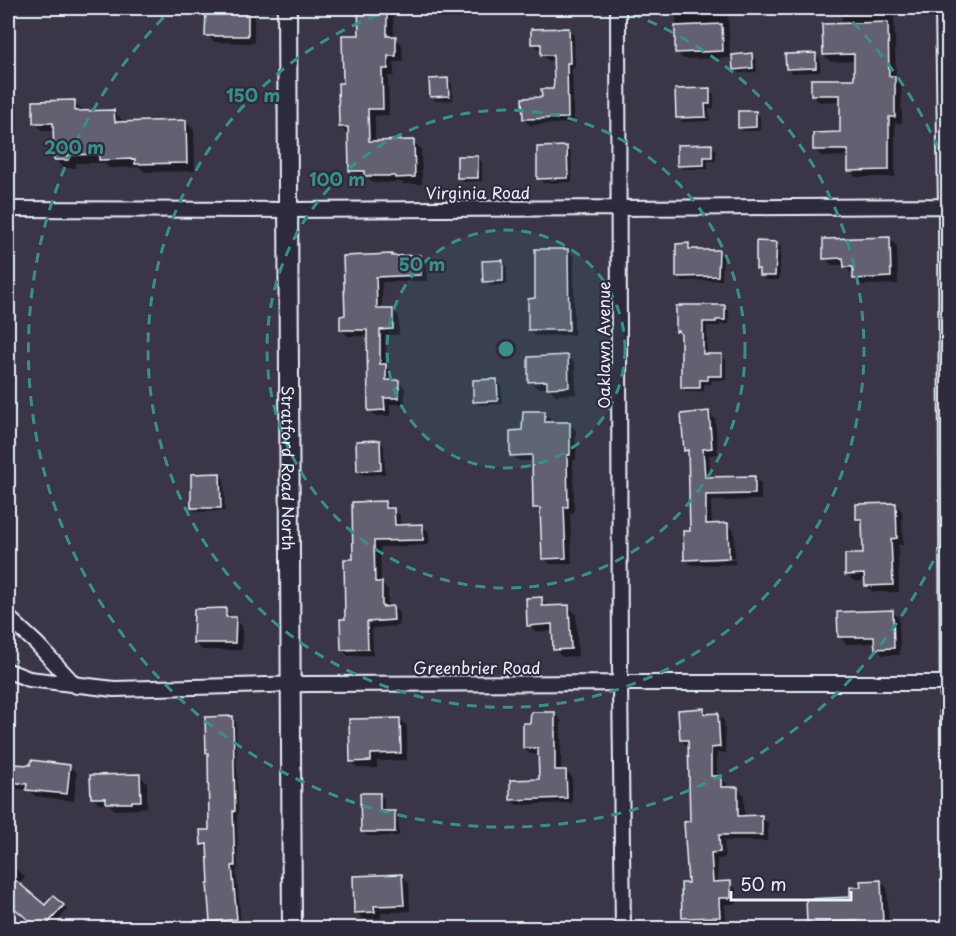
<svg xmlns="http://www.w3.org/2000/svg" width="956" height="936" font-family="'Playpen Sans',sans-serif">
  <style>
    .shadow { fill: #0007 }
    .building { fill: #636171; stroke: #e8f1f8; stroke-width: 1.5 }
    .lines { fill: none; stroke-linecap: round; stroke-linejoin: round }
    .street-casing { stroke: #e8f1f8; stroke-width: 18 }
    .secondary-casing { stroke: #e8f1f8; stroke-width: 22 }
    .street { stroke: #2f2a3d; stroke-width: 14 }
    .secondary { stroke: #2f2a3d; stroke-width: 18 }
    .ring { fill: none; stroke: #3a8f8a; stroke-width: 3; stroke-dasharray: 10 8 }
    .labels { text-anchor: middle; dominant-baseline: central; stroke-width: 4.5; stroke-linejoin: round; paint-order: stroke }
    .street-label { font-size: 16px; fill: #e8f1f8; stroke: #2f2a3d }
    .centre { fill: #3a8f8a; stroke: #2f2a3d; stroke-width: 3 }
    .ring-label { font-size: 18px; text-anchor: middle; font-weight: bold; fill: #3a8f8a; stroke: #2f2a3d; stroke-width: 4.5; stroke-linejoin: round; paint-order: stroke }
  </style>
  <rect width="100%" height="100%" fill="#3a3648"/>
  <filter id="ink" filterUnits="userSpaceOnUse"><feTurbulence type="fractalNoise" baseFrequency=".0167" numOctaves="2"/><feDisplacementMap in="SourceGraphic" scale="12" xChannelSelector="R" yChannelSelector="G"/><feConvolveMatrix kernelMatrix="1 2 1 2 8 2 1 2 1" color-interpolation-filters="sRGB"/></filter>
  <g filter="url(#ink)">
    <path class="shadow" d="M207,8H254V43L214,42L207,35Z
      M350,8H393L394,37L402,44L403,62H394V76H388L389,115L375,116V142H414L421,149L422,184H404L401,182L373,183L368,177L357,178L350,170L349,133L347,134L340,126L345,85L360,36V8Z
      M533,8H575V9L536,11Z
      M672,8H734L728,9L730,58L684,59L677,52L676,14L672,10Z
      M841,8H894L896,79L901,85L902,123H895V177H856L849,170V156L822,157L815,150L842,133L841,101L819,102L813,95L856,80V61L831,62L824,55L842,25Z
      M568,29L574,35L575,68H572L574,123L530,125L524,119L543,98L554,90V60L548,61L543,55L542,49H539L533,43Z
      M751,55L756,59L757,72L739,73L735,69Z
      M815,55L820,59V72L792,73L787,68Z
      M447,80L452,84L453,100L436,101L431,96Z
      M709,90L714,94V108H709L710,121L682,122L678,117Z
      M74,102L83,110V112L114,111L122,120V123L185,121L194,130L195,171L145,172L140,167L109,168L104,163H76V168H64L55,160V131H43L35,123Z
      M755,112L760,117V131H744L739,127Z
      M711,146L716,150V161H708V169H683L679,165Z
      M567,147L571,152L572,182L543,183L539,178Z
      M477,157L482,162V181L463,182L459,178Z
      M890,239L897,246L898,284L862,285L855,278V273L852,274L845,266V265H832L825,258Z
      M776,243L781,248L779,280H765L761,275V272L758,268Z
      M689,245L694,250L719,252L723,256L722,280L682,281L677,276Z
      M568,250L574,256V335L535,336L529,330L537,300Z
      M420,256L426,262L427,281L382,282V310H392L399,316V335H385L386,366L392,372V382H399L405,388V404H390V416H376L370,410L369,336H348L342,330L347,317L345,257Z
      M502,262L507,266V285L489,286L485,281Z
      M724,306L729,311V324H720V326H707V355H722L726,360V380H712L711,384H704V391L687,392L682,387V336L677,331Z
      M568,357L575,364L576,394L556,395L549,388H537L530,381Z
      M497,381L501,385L502,404L479,405L475,401Z
      M545,413L551,419V424H569L576,430V460H573L574,513H570L572,564H550L543,558L542,514L534,507V461H518L512,455L524,432Z
      M709,413L715,419L718,454L709,455L710,478L754,477L761,484V500L711,501L712,525H727L734,531L735,557L689,558V561L735,560V564L692,565L685,559L692,533L690,454L686,450Z
      M379,442L384,446L385,474L363,475L358,470Z
      M220,475L224,479L225,511L197,512L193,507Z
      M384,503L400,515V526H422L429,532V545L380,547L381,583L388,590V608L392,607L399,613V626L372,628L373,655L348,656L342,649L355,561Z
      M895,504L902,511L903,545H898L899,592H873L866,585V581H854L847,574L865,555L864,524L858,518Z
      M541,599L548,606L568,607L576,614L578,656L562,657L555,650L554,631L536,632L529,625Z
      M225,610L232,618L235,619L242,626V650H202L195,643Z
      M892,611L899,618L900,655H883L876,648V643L847,644L840,637Z
      M704,709L709,715H717L724,721L726,753H717V778L720,777L727,784V789L737,788L744,795V817H761L768,823V841H724L725,858L717,859L718,883H730L736,889L737,904H725L726,923L690,924L684,917L690,884L691,823L690,746H687L681,740Z
      M555,714L561,720V771H566L572,777V803L517,805L511,799L540,780L539,754H530L524,748L532,725Z
      M232,718L236,722L238,815H237L238,869L236,870L241,923L216,926L212,921L209,848H207L202,844L211,831L210,755L208,753Z
      M399,719L407,726V760L377,761V768H358L351,761Z
      M70,766L77,773L74,801L35,796L29,790L18,789L11,782Z
      M140,776L147,783V807L139,808V809L115,810L109,804H99L92,797Z
      M379,794L384,799V813H394L398,817L399,836H367L363,832Z
      M8,862L25,877L19,885L46,907L63,906L67,910L56,923L63,928H39L21,914L22,904L8,892Z
      M402,876L409,883L410,911L381,913V918L363,919L356,912Z
      M880,881L887,888L889,928H814L808,923L852,899L862,888Z"/>
    <path class="building" d="M206,8H248V36H205Z
      M358,8H387V36H396V56H388V69H382L383,109H368L369,141L414,140L415,177L395,178V176H364V171H349L348,127H339L338,83H343L342,35H359Z
      M888,22L889,76H895V117H889V170L848,171V150H813V133L840,132V95H811V79H854V54L823,55L822,24Z
      M722,24L723,51L675,53V26Z
      M569,28L570,63H567L568,118L523,119L522,98L542,97L541,89H553L554,82L553,55H541V44H531V29Z
      M752,53L753,68L733,70L732,55Z
      M816,53V68L786,69L785,54Z
      M448,78L449,96L430,97L429,79Z
      M710,88V104H705L706,117L676,118L675,89Z
      M75,100V111L114,110L115,122L186,120L187,163L135,164V159L99,160V154L68,155V160H54L53,123H33V101Z
      M738,111H756V127L738,128Z
      M712,144V157H704V165L677,166V145Z
      M567,146L568,178L537,179V147Z
      M457,156H478V178H457Z
      M890,237L891,277L853,279V267H844L843,258L823,259V239Z
      M756,241L777,242L775,276H759V269H756Z
      M689,243V249H698V250H719L718,276L676,277V244Z
      M535,249H568L569,330H528V299L535,298Z
      M392,254V256L421,255V275L376,277L377,309H393V329L380,330V364H386V380H399V398H384L385,410L368,411L367,330H340V316L345,315L343,256Z
      M503,260V281L483,282L482,261Z
      M680,305H725V320H716V322H703V354H722V376H708V380H700V388H681V335L679,331L676,332V306H681Z
      M568,355L569,387L547,388V381L528,382V357Z
      M497,379L498,401L473,402V380Z
      M523,411H545V422H570V455H567L568,507H564L566,558L542,559L540,508H533L532,455L510,456V431L522,430Z
      M709,411L712,448L703,449L705,477L755,476V494L706,495V524L728,523L729,558L684,560L683,531H690L688,450L684,451L681,414Z
      M380,440L381,470L357,471L356,441Z
      M220,473L221,508H191V474Z
      M385,501V508H394L395,525L423,524V540L374,541L375,582H382V607L393,606L394,620L367,622L368,649L341,650L340,619H345L344,559H353L352,502Z
      M896,503L897,538L891,539L893,585L865,586L864,574L845,575V554H863L862,519H856V504Z
      M542,597V606L569,605L571,649L553,650L552,624L527,626L526,598Z
      M226,608V617H236L235,643H193L194,609Z
      M893,610L894,648L875,649L874,637H838L837,612Z
      M704,708V714L718,713L720,747L711,748V776H721V787H738V816L762,815V835H719L720,852L711,853L713,882L731,881V898H719L720,917L682,918L681,883H688L684,822L690,821L688,740H680L678,710Z
      M531,712H555V770H566L567,798L510,800V780L539,779L538,748H523V723H530Z
      M233,716L235,811H233L235,866H232L237,919L210,922L207,884H209L207,844L201,845L200,830H209L208,753H206L205,717Z
      M400,718L401,753L371,754V761L350,762L349,719Z
      M31,760L70,765L67,794L26,790L27,784L10,782L12,764L30,765Z
      M140,774L141,801H132V803H106V798H91L90,775Z
      M360,793H380V811H395V832H361Z
      M8,874L45,905L53,896L64,905L44,928H38L8,903Z
      M402,874L404,905L374,906L375,912L354,913L353,876Z
      M881,880L883,923L858,924V921L807,923L806,899L850,897V887H861L860,881Z"/>
    <g class="lines">
      <defs>
        <path id="street" d="M618,8L620,683L623,928
          M943,8L946,206L948,756
          M8,209L288,210L948,206
          M8,617L37,644L76,686
          M8,671L29,679L114,689L308,684L620,683H948"/>
        <g id="secondary">
          <path id="s1" d="M287,8C289,315 288,622 292,928"/>
        </g>
      </defs>
      <use href="#street" class="street-casing"/>
      <use href="#secondary" class="secondary-casing"/>
      <use href="#street" class="street"/>
      <use href="#secondary" class="secondary"/>
    </g>
  </g>
  <circle cx="506" cy="349" r="119" fill="#3a8f8a" fill-opacity=".12"/>
  <g class="ring">
    <circle cx="506" cy="349" r="119"/>
    <circle cx="506" cy="349" r="239"/>
    <path d="M614 8A358 358 0 1 1 398 8"/>
    <path d="M948 528A477 477 0 1 1 172 9M840 9A477 477 0 0 1 948 170"/>
  </g>
  <g class="labels">
    <g class="street-label">
      <text x="478" y="192">Virginia Road</text>
      <text transform="translate(603 345) rotate(-90)">Oaklawn Avenue</text>
      <text stroke="none"><textPath href="#s1" startOffset="460">Stratford Road North</textPath></text>
      <text x="477" y="667">Greenbrier Road</text>
    </g>
  </g>
  <circle cx="506" cy="349" r="9" class="centre"/>
  <g class="ring-label">
    <text x="253" y="102">150 m</text>
    <text x="74" y="154">200 m</text>
    <text x="337" y="186">100 m</text>
    <text x="422" y="271">50 m</text>
  </g>
  <rect width="956" height="936" fill="none" stroke="#2f2a3d" stroke-width="30"/>
  <rect x="15" y="15" width="926" height="906" fill="none" stroke="#e8f1f8" stroke-width="2" filter="url(#ink)"/>
  <path d="M731 891v9h120v-9" fill="none" stroke="#e8f1f8" stroke-width="3"/>
  <text x="740" y="891" font-size="18" fill="#e8f1f8" stroke="#2f2a3d" stroke-width="4.5" paint-order="stroke">50 m</text>
</svg>
